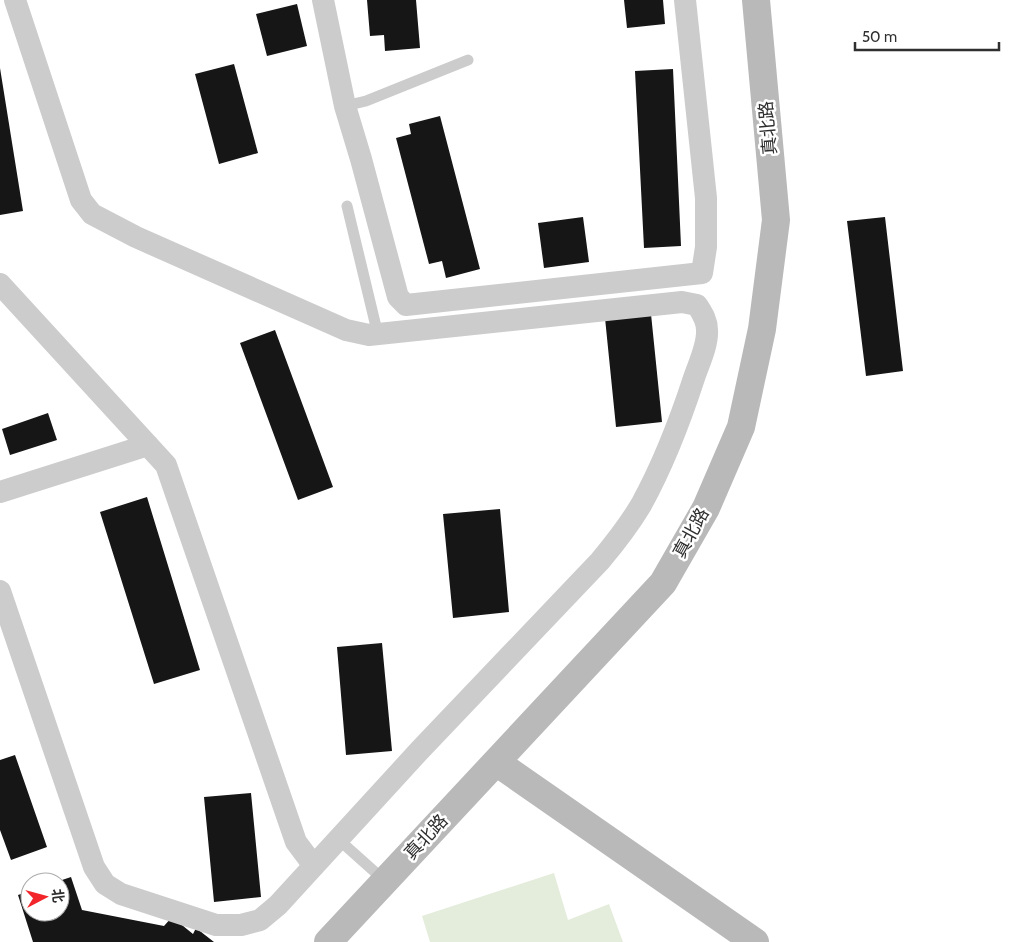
<svg xmlns="http://www.w3.org/2000/svg" width="1035" height="942" font-family="Cabin,'Noto Sans SC',sans-serif">
  <style>
    .green { fill: #e4eddc }
    .building { fill: #161616 }
    .lines { fill: none; stroke-linecap: round; stroke-linejoin: round }
    .lane { stroke: #ccc; stroke-width: 11 }
    .street { stroke: #ccc; stroke-width: 22 }
    .secondary { stroke: #b9b9b9; stroke-width: 28 }
    .labels { text-anchor: middle; dominant-baseline: central; stroke-width: 5; stroke-linejoin: round; paint-order: stroke }
    .street-label { font-size: 18px; fill: #2f2f2f; stroke: #fff }
  </style>
  <rect width="100%" height="100%" fill="#fff"/>
  <path class="green" d="M554,873L568,920L609,904L623,942H430L422,916Z"/>
  <path class="building" d="M367,0H416L420,48L385,51L384,35L370,36Z
    M624,0H663L665,24L627,28Z
    M297,4L307,46L267,56L256,14Z
    M234,64L258,153L219,164L195,74Z
    M0,68L23,211L0,215Z
    M673,69L681,246L644,248L635,71Z
    M440,116L480,269L446,278L442,261L429,264L396,138L411,134L409,124Z
    M583,217L589,262L544,268L538,223Z
    M885,217L903,371L866,376L847,221Z
    M651,314L662,422L616,427L605,318Z
    M275,330L333,487L298,500L240,343Z
    M48,413L57,440L10,455L2,429Z
    M147,497L200,670L154,684L100,512Z
    M500,509L509,612L453,618L443,514Z
    M382,643L392,751L346,755L337,647Z
    M15,755L47,847L11,860L0,830V760Z
    M251,793L261,897L214,902L204,797Z
    M71,877L82,910L164,926L172,917L193,934L196,928L214,942H33L18,895L30,891V912H60V882H56Z"/>
  <g class="lines">
    <path class="lane" d="M345,106L366,101L468,60
      M347,206L378,335
      M338,839L385,881"/>
    <path class="street" d="M323,0L345,106L361,159L398,297L406,305L702,273L706,247V198L685,0
      M0,284L166,465L296,842L314,866
      M0,492L148,445
      M0,591L94,867L105,884L121,894L216,925H241L260,920L278,905L420,750L600,561C615,543 629,525 641,505C663,465 680,421 694,378C699,363 708,345 707,330C707,320 702,313 697,305L682,302L369,335L346,330L136,237L92,214L81,200L15,0"/>
    <path class="secondary" d="M496,762L755,942
      M328,942L663,583L706,508L741,427L762,329L776,220L756,0"/>
  </g>
  <g class="labels">
    <g class="street-label">
      <text transform="translate(768 128) rotate(-95)">真北路</text>
      <text transform="translate(691 533) rotate(-61)">真北路</text>
      <text transform="translate(426 837) rotate(-47)">真北路</text>
    </g>
  </g>
  <g transform="translate(45 897) rotate(84)"><circle r="24" fill="#ffffff" stroke="#acacac"/>
  <path d="M0-4L9 19L0 12L-9 19Z" fill="#f2252a"/>
  <text y="-8" font-size="14" font-weight="bold" text-anchor="middle" fill="#2f2f2f">北</text>
  </g>
  <path d="M855 42v8h144v-8" fill="none" stroke="#2f2f2f" stroke-width="2.5"/>
  <text x="862" y="42" font-size="15" fill="#2f2f2f" stroke="#ffffff" stroke-width="4" paint-order="stroke">50 m</text>
</svg>
